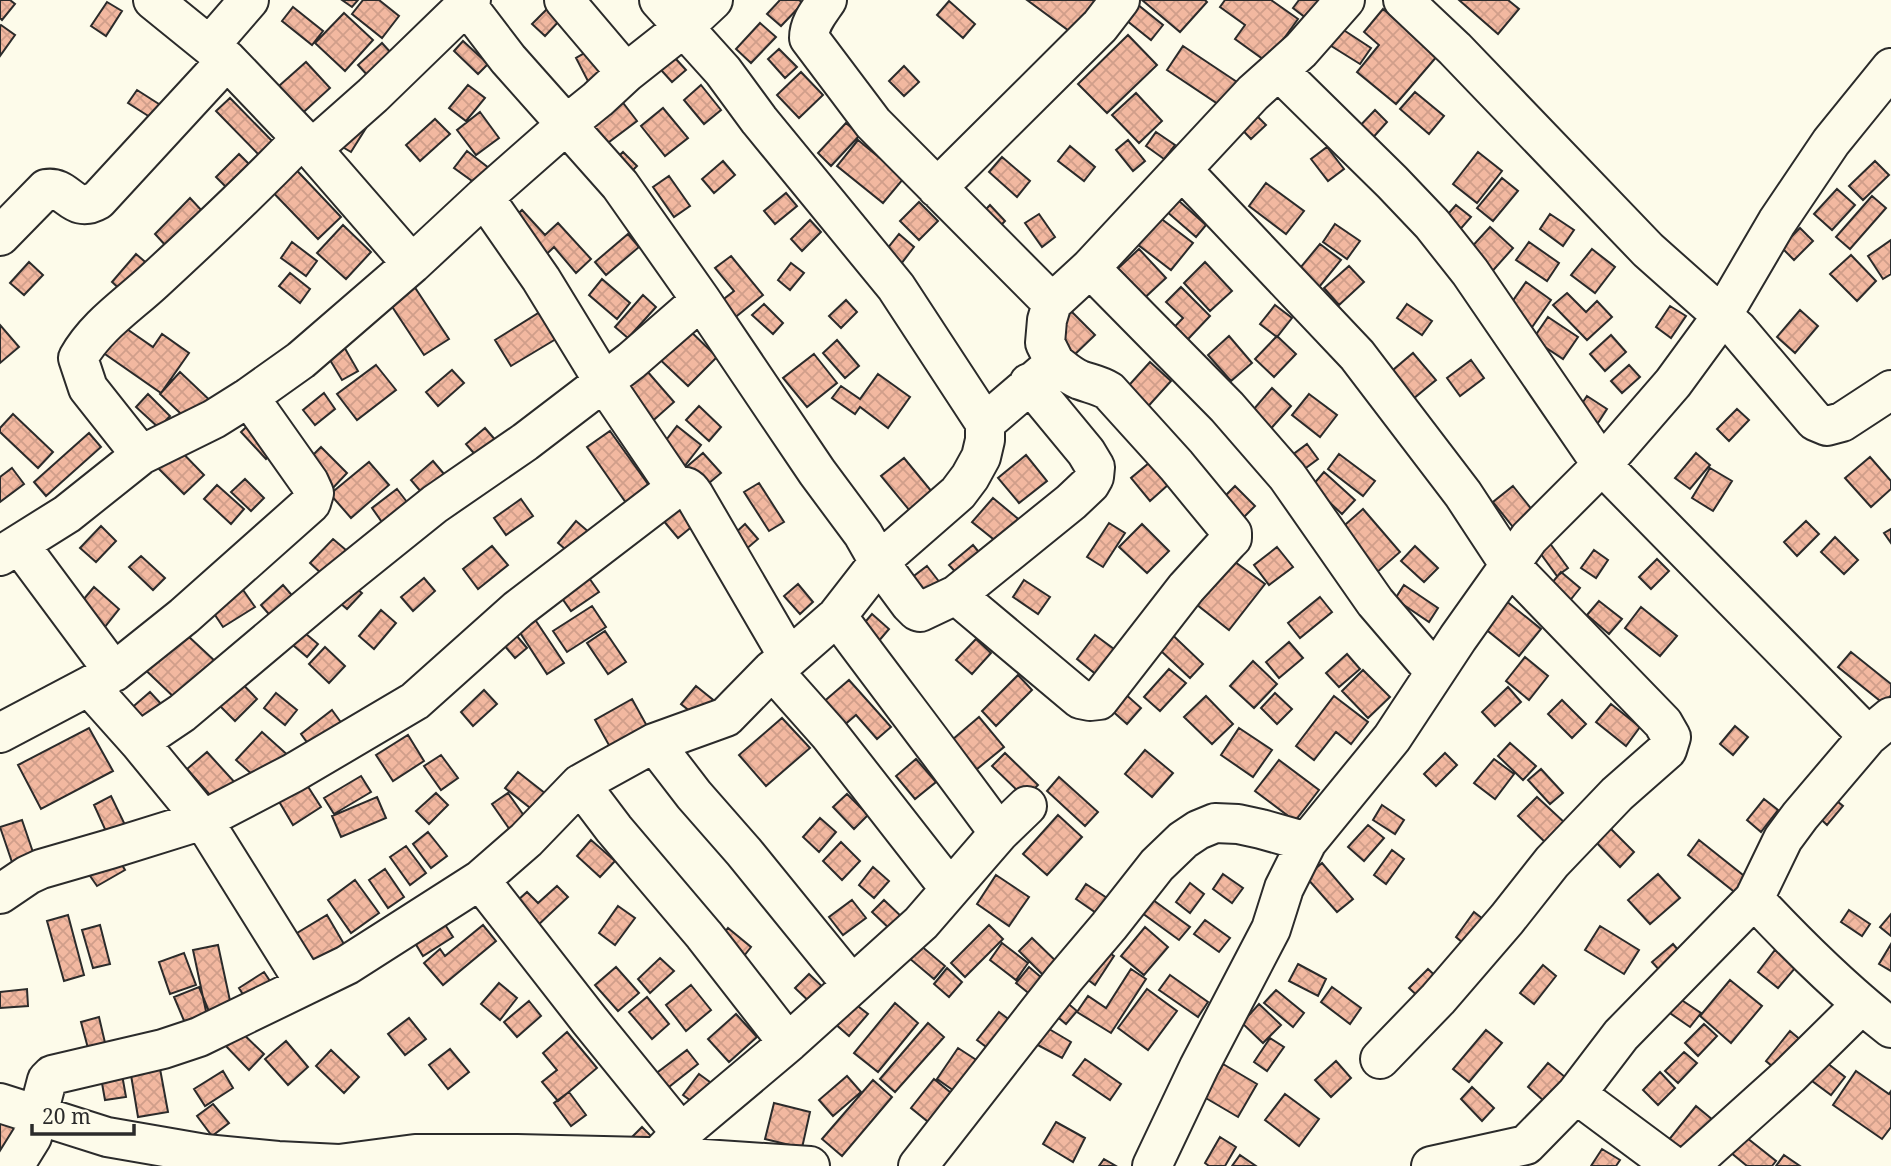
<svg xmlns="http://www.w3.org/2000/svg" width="1891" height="1166" font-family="'Noto Serif',serif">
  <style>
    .building { fill: url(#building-cross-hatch); stroke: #2b2b2b; stroke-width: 2 }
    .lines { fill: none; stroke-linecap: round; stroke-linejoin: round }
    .minor-casing { stroke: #2b2b2b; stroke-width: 42 }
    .minor { stroke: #fdfbea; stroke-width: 38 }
  </style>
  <defs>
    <pattern id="building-cross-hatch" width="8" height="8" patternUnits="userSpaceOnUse" patternTransform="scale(1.75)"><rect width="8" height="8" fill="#f2b8a0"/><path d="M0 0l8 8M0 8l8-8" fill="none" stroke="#d09e8a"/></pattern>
  </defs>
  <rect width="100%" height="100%" fill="#fdfbea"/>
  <path class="building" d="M0,0H10L15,4L2,20L0,18Z
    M342,0H358L352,7Z
    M363,0H379L399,16L382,38L352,14Z
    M780,0H799L803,3L781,26L767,14Z
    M1027,0H1102L1076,36Z
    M1132,0L1163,25L1151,40L1116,12Z
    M1142,0H1205L1207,2L1180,32Z
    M1225,0H1271L1298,19L1267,62L1235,39L1245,25L1220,7Z
    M1299,0H1321L1306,18L1293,8Z
    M1459,0H1508L1519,9L1498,34Z
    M949,1L975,24L963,38L937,15Z
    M107,2L122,11L106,36L91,26Z
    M293,7L323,31L312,45L282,21Z
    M549,7L561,19L545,36L532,24Z
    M1383,9L1438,55L1396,104L1357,72L1379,45L1364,32Z
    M344,13L373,40L345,71L315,43Z
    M760,23L776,37L751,63L736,49Z
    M1,25L15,35L0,56V26Z
    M1339,27L1371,48L1360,64L1328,44Z
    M1128,35L1157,65L1107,113L1078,84Z
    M463,41L488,64L478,74L454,51Z
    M382,43L392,54L369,77L358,65Z
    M1183,46L1237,82L1221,106L1167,70Z
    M666,48L686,70L672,82L652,60Z
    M779,49L797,67L785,78L768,59Z
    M590,50L606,80L591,87L576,58Z
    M306,62L330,88L296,119L271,93Z
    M904,66L919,82L904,96L889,81Z
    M801,72L823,95L799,118L777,95Z
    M468,85L485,98L466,121L449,108Z
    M701,85L721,110L704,124L684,100Z
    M137,90L162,106L153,119L128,103Z
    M614,91L637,121L601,148L578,119Z
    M1415,92L1444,116L1429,134L1400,109Z
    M1136,93L1162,121L1139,143L1112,115Z
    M230,98L275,144L261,157L216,111Z
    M1246,105L1266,125L1251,139L1232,119Z
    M663,108L688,138L665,156L641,126Z
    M1375,110L1387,122L1369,142L1356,130Z
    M480,112L499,138L476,155L457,130Z
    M348,118L366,128L351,152L334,142Z
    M435,119L450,134L420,161L406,145Z
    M846,123L860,135L831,166L818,153Z
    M1156,132L1175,145L1164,159L1146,146Z
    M858,140L904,178L883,203L837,166Z
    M1128,140L1145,161L1133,171L1116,150Z
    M1070,146L1095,167L1084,181L1058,161Z
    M1327,147L1344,169L1328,181L1311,159Z
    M467,151L494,172L482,188L454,168Z
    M623,152L637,166L617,186L603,171Z
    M1478,152L1502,171L1477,203L1453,184Z
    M239,154L252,167L229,190L216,177Z
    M1002,157L1030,181L1017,197L989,172Z
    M286,159L341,217L318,239L262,181Z
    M723,161L735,175L714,193L702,179Z
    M1875,161L1889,175L1863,200L1849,186Z
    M669,176L690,206L674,217L653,187Z
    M1502,178L1518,191L1493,221L1477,208Z
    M1266,183L1304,211L1286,234L1249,206Z
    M1837,189L1855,205L1832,230L1814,214Z
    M1169,192L1206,225L1196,237L1158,204Z
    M786,193L797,206L775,224L764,211Z
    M1872,196L1886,208L1850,249L1836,237Z
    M190,198L203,212L167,247L155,234Z
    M919,202L938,221L919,240L900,221Z
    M990,205L1005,221L988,239L972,224Z
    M1456,205L1471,217L1450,241L1435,229Z
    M522,210L545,235L558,223L591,259L576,273L554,247L534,266L500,230Z
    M1039,214L1055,237L1042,247L1025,223Z
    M1550,214L1574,230L1563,246L1540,229Z
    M1159,217L1193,243L1171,270L1137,244Z
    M810,220L821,232L802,251L791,239Z
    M1335,224L1360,241L1347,259L1323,242Z
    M343,225L371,252L346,279L317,253Z
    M1490,227L1513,248L1480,285L1456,264Z
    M1800,228L1813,241L1794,260L1781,247Z
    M628,234L639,247L606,275L595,262Z
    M899,234L914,247L891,277L875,264Z
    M1891,240V274L1883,279L1868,256Z
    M292,242L317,261L306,276L281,258Z
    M1529,242L1559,263L1547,281L1516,260Z
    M1320,244L1341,260L1307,302L1286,285Z
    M1139,249L1166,278L1138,304L1112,274Z
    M1592,249L1615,267L1595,293L1571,275Z
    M136,254L150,266L125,294L112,282Z
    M1851,255L1876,281L1857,301L1830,274Z
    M731,256L763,295L733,319L720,302L734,291L715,268Z
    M29,262L43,275L24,295L10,283Z
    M1205,262L1232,291L1210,311L1184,283Z
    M791,263L804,273L790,290L778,280Z
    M1349,266L1364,282L1339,305L1324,288Z
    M290,273L310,289L300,303L279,286Z
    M602,279L630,303L617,319L589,295Z
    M1526,282L1551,300L1521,343L1495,326Z
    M412,283L449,339L424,355L387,299Z
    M1181,287L1210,316L1173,355L1160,342L1183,318L1166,302Z
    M1567,293L1586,312L1597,301L1612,317L1587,340L1553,305Z
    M643,295L656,307L628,338L615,327Z
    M846,300L857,312L841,328L829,316Z
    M764,304L783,323L773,334L752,315Z
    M1407,304L1432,321L1422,335L1397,318Z
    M1275,305L1292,318L1277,337L1260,324Z
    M1670,306L1686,316L1671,338L1656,327Z
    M1068,308L1095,335L1070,359L1043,332Z
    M1800,310L1818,326L1795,353L1777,337Z
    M540,312L556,339L511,366L495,340Z
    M1548,317L1578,337L1563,359L1533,339Z
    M111,318L153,347L162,334L189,353L161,393L92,345Z
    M682,323L717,357L688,386L653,353Z
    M0,325L19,347L0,363Z
    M1611,335L1626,352L1605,371L1590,354Z
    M1229,336L1252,363L1231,381L1208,355Z
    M1277,336L1296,354L1274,377L1255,359Z
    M837,340L859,366L845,378L823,353Z
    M343,345L358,371L342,380L327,355Z
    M1413,353L1436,380L1402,408L1380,381Z
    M814,354L837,383L807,407L783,378Z
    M1471,360L1484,378L1460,396L1447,378Z
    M1150,362L1171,381L1134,422L1113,403Z
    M376,365L396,390L357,420L337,394Z
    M1629,365L1640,377L1622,393L1611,381Z
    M452,370L464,383L438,406L426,392Z
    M647,371L674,402L648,425L621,394Z
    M180,372L217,407L197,429L160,394Z
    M878,374L910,397L888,428L860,407L855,414L832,398L841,386L860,399Z
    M1272,388L1291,406L1267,433L1248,416Z
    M324,393L335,409L315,425L303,410Z
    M148,394L170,416L159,428L136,407Z
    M1309,394L1337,415L1320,437L1292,415Z
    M1587,396L1607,409L1590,435L1570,422Z
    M699,406L721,427L709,441L686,420Z
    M1737,409L1749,420L1729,441L1717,429Z
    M264,410L290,437L266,459L241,432Z
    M13,414L53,452L38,468L0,432V428Z
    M677,426L701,445L677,476L653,457Z
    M485,428L497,442L478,458L466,444Z
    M610,431L655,494L631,510L587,447Z
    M89,433L101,447L46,496L34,482Z
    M171,441L204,475L184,494L151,461Z
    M1307,444L1318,459L1299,473L1288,458Z
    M321,447L347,473L331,490L305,463Z
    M703,453L721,473L690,499L672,479Z
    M1696,453L1710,465L1690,489L1675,478Z
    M1339,454L1375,481L1363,496L1328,469Z
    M1026,455L1047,481L1019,503L998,478Z
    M1870,457L1891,481V489L1871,507L1845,478Z
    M904,458L932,492L910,511L881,476Z
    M433,461L444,474L422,493L411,480Z
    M369,462L389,485L351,518L330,494Z
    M1149,463L1168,485L1150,501L1131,478Z
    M12,468L24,484L0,502V477Z
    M1710,468L1732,481L1713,511L1692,498Z
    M1324,472L1355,500L1342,514L1312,486Z
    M245,479L264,498L251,511L231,492Z
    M759,483L784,522L769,531L744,492Z
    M217,485L244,509L231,524L204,499Z
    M1235,486L1255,506L1229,532L1209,512Z
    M1513,486L1533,511L1513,527L1493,502Z
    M397,489L410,506L384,525L372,508Z
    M993,498L1022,522L1002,546L972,522Z
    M521,499L533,516L506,535L494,518Z
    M672,500L694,525L678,538L657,513Z
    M1363,509L1400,552L1368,580L1330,538Z
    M576,521L590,533L572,555L558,543Z
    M1806,521L1819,534L1797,556L1784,542Z
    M1109,523L1125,533L1103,567L1087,557Z
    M745,524L758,539L731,562L719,548Z
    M1142,524L1169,551L1147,573L1119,547Z
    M101,526L116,541L96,562L80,548Z
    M1891,529V543L1884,533Z
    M1835,537L1858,560L1844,574L1821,552Z
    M333,539L346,550L323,575L310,563Z
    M1549,542L1568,568L1557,576L1538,550Z
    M973,545L983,557L961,578L949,565Z
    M492,546L508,565L478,589L463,569Z
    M1415,546L1438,568L1424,582L1401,561Z
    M1277,547L1293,567L1269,585L1254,565Z
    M1594,550L1608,560L1596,578L1581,568Z
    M141,556L165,578L153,590L129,567Z
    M1231,559L1265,584L1229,630L1196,604Z
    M1657,559L1669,571L1651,589L1639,577Z
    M927,566L944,588L924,604L906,582Z
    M582,568L599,592L571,611L554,587Z
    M1561,572L1580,588L1556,618L1536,602Z
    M234,577L255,607L223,627L203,597Z
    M424,578L435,591L413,611L401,597Z
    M346,580L362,593L347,609L332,596Z
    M1024,580L1050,597L1038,614L1013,597Z
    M798,584L813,602L800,614L784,596Z
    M283,585L296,600L274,620L261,605Z
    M1404,585L1438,608L1429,622L1395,599Z
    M94,587L119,609L104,628L78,606Z
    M1500,596L1541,629L1519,656L1478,623Z
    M1320,597L1332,612L1300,638L1288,623Z
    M1599,601L1622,619L1609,634L1587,615Z
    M592,606L606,627L567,652L553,631Z
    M1641,607L1677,636L1660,656L1625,628Z
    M381,610L396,623L374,649L359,636Z
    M872,614L889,629L866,656L849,641Z
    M534,618L564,663L547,674L517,628Z
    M172,621L216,662L178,701L135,660Z
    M293,623L318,644L307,657L281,635Z
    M1160,623L1203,664L1190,678L1146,637Z
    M510,628L527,648L515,658L498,638Z
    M605,631L626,662L608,674L587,643Z
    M1095,635L1122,655L1103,680L1077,659Z
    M976,639L991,653L972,674L956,660Z
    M1289,642L1303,658L1279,678L1266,662Z
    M325,647L345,666L329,683L309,664Z
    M1851,652L1891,684V695L1884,704L1838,667Z
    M1347,654L1360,669L1339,687L1326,673Z
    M1525,657L1548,676L1529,700L1506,681Z
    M1253,661L1277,684L1254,708L1230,686Z
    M1169,669L1186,683L1160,711L1144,697Z
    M1363,670L1390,697L1368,718L1342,691Z
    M232,673L257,699L235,721L210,696Z
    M1018,675L1032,690L996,726L982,711Z
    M849,680L891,727L877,739L856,715L835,733L814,710Z
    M1114,684L1141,708L1127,724L1100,700Z
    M696,686L717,703L702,721L681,704Z
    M1508,687L1521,702L1495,726L1482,712Z
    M484,690L497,704L473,726L461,712Z
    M150,692L162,705L140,724L128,711Z
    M276,693L297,710L285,725L264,708Z
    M1275,693L1292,709L1277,724L1261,708Z
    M1206,696L1233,724L1212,744L1184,717Z
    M1334,696L1368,722L1351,744L1336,732L1314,760L1296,746Z
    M632,699L647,726L610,747L595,720Z
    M1562,700L1586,724L1572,738L1548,714Z
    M1611,704L1640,727L1626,746L1596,722Z
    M332,710L345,728L314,752L301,734Z
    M979,717L1004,747L971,774L946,745Z
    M782,718L810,748L766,786L739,755Z
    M1735,726L1748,737L1733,755L1720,744Z
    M89,728L113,771L41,809L18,765Z
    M1239,728L1272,750L1253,777L1221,755Z
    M262,732L291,758L265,786L236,760Z
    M408,735L424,761L393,781L376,755Z
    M1510,743L1536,766L1523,780L1498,756Z
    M1145,750L1173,773L1152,797L1125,774Z
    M207,752L238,786L218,804L187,769Z
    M1005,753L1038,785L1025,798L992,766Z
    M1445,753L1457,765L1436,786L1424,774Z
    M441,755L458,778L441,790L424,766Z
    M916,759L936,782L915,799L896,776Z
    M1494,759L1514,774L1495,799L1474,783Z
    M1279,760L1319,790L1295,821L1255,791Z
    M1541,769L1563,793L1550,804L1528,780Z
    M298,771L321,807L293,825L271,788Z
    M518,772L546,794L534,811L505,788Z
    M361,776L371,792L334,814L324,798Z
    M1059,777L1098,812L1085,826L1047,791Z
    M436,793L448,805L429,824L416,811Z
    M508,793L527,820L510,830L492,804Z
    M1827,793L1843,806L1827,825L1812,811Z
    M847,794L868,815L854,829L833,807Z
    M111,796L127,829L109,838L94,805Z
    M377,797L386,818L341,837L332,816Z
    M1537,797L1565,823L1546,843L1518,816Z
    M1764,799L1778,810L1761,832L1747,820Z
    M1382,805L1404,820L1395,834L1373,820Z
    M1058,815L1082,837L1047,875L1023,854Z
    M820,818L836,832L819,852L803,837Z
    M22,820L36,861L14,868L0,827Z
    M1606,824L1634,852L1620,867L1592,838Z
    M1368,825L1384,838L1364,861L1348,847Z
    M428,832L447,856L431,868L413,844Z
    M591,840L615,861L600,877L577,856Z
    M1699,840L1748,879L1737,894L1688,855Z
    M841,842L860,861L842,880L823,861Z
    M406,846L426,873L410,885L390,857Z
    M1392,850L1404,859L1386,884L1374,875Z
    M115,853L125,870L97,886L86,870Z
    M1322,863L1353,899L1337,912L1306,877Z
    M873,867L889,881L874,898L859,885Z
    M385,869L404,897L388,908L369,880Z
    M1223,874L1243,888L1232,903L1213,889Z
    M1658,874L1680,898L1650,924L1628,900Z
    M996,875L1029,897L1009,926L977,904Z
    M355,880L379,913L351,933L328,900Z
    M1190,883L1204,894L1190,913L1176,902Z
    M1086,884L1113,902L1102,917L1076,899Z
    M557,886L568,897L520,942L498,918L527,892L538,903Z
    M1149,897L1190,927L1179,940L1138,910Z
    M852,900L866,918L843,935L829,917Z
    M884,900L905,920L893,932L872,912Z
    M618,906L635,918L615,945L599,933Z
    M1849,910L1870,924L1862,936L1841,922Z
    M1474,912L1488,923L1469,948L1456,937Z
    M1891,914V936L1880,927Z
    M68,915L84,975L64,981L47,921Z
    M327,915L348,951L308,975L287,939Z
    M442,920L453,937L423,956L412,938Z
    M1205,920L1230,938L1219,952L1194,934Z
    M100,925L110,964L93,968L82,930Z
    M483,925L496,941L443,985L424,963L440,949L445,956Z
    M989,925L1003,939L965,977L951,963Z
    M1600,926L1639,950L1624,974L1585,950Z
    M1145,927L1168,947L1144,975L1121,956Z
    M728,928L751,947L733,970L710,951Z
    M1032,938L1060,965L1047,979L1019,951Z
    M1002,943L1028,963L1016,980L990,960Z
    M1673,944L1684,957L1664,975L1652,962Z
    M1891,944V971L1879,964Z
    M218,945L232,1010L207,1016L193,950Z
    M920,945L945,966L934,979L909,958Z
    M1098,945L1114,956L1095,985L1079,973Z
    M1775,950L1796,967L1778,988L1758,972Z
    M184,953L196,985L170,994L159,962Z
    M660,958L674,971L650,993L638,979Z
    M1298,964L1326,979L1318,996L1289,981Z
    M1543,965L1556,976L1534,1004L1520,993Z
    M616,967L639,993L618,1011L595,985Z
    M1029,967L1043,979L1031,995L1016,983Z
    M947,968L962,982L949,997L934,984Z
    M1131,969L1146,979L1111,1033L1077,1012L1088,996L1106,1008Z
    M1428,969L1441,981L1422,1000L1409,988Z
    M264,972L274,987L249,1004L239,988Z
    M809,974L829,993L815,1007L795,988Z
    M1170,975L1208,1002L1198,1017L1159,990Z
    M1730,980L1762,1006L1731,1043L1700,1016Z
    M499,983L517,998L500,1020L481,1004Z
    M691,985L711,1010L686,1031L666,1005Z
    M199,987L210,1014L185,1023L174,997Z
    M1332,987L1361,1008L1350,1024L1321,1002Z
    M27,989L28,1006L0,1008V992Z
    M1147,989L1177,1011L1148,1050L1118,1028Z
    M1276,990L1304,1013L1293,1027L1264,1003Z
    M1674,995L1701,1013L1690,1027L1664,1009Z
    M1059,996L1077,1011L1066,1024L1049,1010Z
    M647,997L669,1024L652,1039L629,1012Z
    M850,1000L868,1014L849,1036L833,1022Z
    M529,1001L541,1016L517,1037L504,1022Z
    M895,1003L918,1023L878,1072L854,1053Z
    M1259,1004L1281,1025L1263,1043L1242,1023Z
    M999,1012L1015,1024L993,1052L977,1040Z
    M736,1014L757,1037L729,1062L708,1039Z
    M99,1017L106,1047L89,1052L81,1022Z
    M409,1018L426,1039L405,1055L388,1034Z
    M928,1023L944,1037L895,1092L880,1079Z
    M1704,1024L1717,1036L1698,1056L1685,1043Z
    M1044,1026L1071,1042L1062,1058L1034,1043Z
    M236,1027L264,1054L249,1070L222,1042Z
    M1486,1030L1502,1043L1469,1082L1453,1069Z
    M1790,1031L1803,1042L1779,1072L1766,1061Z
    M567,1032L597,1068L558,1101L542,1082L557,1070L543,1053Z
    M1270,1038L1284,1047L1267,1071L1254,1062Z
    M286,1041L308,1067L288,1085L265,1059Z
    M958,1048L981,1063L960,1095L937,1079Z
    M450,1049L469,1072L448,1089L429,1065Z
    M331,1050L359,1077L344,1093L316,1066Z
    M687,1050L698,1064L665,1090L654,1075Z
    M1684,1052L1697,1063L1678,1083L1665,1071Z
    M1818,1056L1845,1077L1831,1095L1804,1075Z
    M158,1058L168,1112L138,1117L129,1063Z
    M1085,1059L1121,1084L1110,1100L1073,1075Z
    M1336,1061L1351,1078L1331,1097L1315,1080Z
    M1548,1063L1565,1077L1544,1101L1528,1087Z
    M1223,1064L1257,1084L1238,1117L1204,1097Z
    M121,1069L126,1097L105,1100L100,1072Z
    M223,1071L233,1088L205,1106L194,1089Z
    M1856,1071L1889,1094L1891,1091V1127L1882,1139L1833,1105Z
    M1660,1072L1675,1088L1658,1105L1643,1090Z
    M699,1074L714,1085L698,1106L683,1095Z
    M847,1076L861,1092L833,1116L819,1100Z
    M934,1079L956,1097L932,1125L911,1108Z
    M873,1080L892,1097L842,1156L822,1139Z
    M1472,1087L1494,1108L1482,1121L1461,1099Z
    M569,1092L586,1115L571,1126L554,1103Z
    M1285,1094L1319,1119L1299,1146L1265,1120Z
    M774,1103L810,1112L802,1148L765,1139Z
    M213,1104L229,1123L212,1136L197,1116Z
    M1696,1106L1714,1121L1677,1166L1655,1157Z
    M1,1120L19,1131L0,1163V1123Z
    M1056,1122L1085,1138L1073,1162L1043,1144Z
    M642,1127L660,1145L631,1138Z
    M1737,1130L1776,1161L1772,1166H1747L1724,1147Z
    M1220,1137L1236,1147L1225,1166H1209L1205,1163Z
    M1602,1149L1620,1160L1616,1166H1591Z
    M1240,1155L1256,1166H1232Z
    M1784,1155L1800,1166H1776Z
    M1104,1159L1116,1166H1099Z"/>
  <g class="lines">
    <defs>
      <path id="minor" d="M153,0L227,60L312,149L412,264
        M564,0L626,73
        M659,0L723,71L759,120L896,287L985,423L1055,363L1045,343L1047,320L1052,303L1090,268L1227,407L1287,476L1375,602L1435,672
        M827,0C819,12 809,23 809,38L873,123L1052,303
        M1403,0L1455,49L1648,250L1738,330L1815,421L1827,426L1842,422L1891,390
        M466,4L508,59L620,185L701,300L817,472L863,534L879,562L910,604L917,611L920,612L956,595L1080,699L1090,701L1099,700L1186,588L1228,542L1232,538V533L1176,465L1109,391C1099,385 1091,384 1080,380C1070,376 1063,369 1055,363
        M210,45L249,0
        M1279,71L1392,182L1432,224L1470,272L1602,465L1868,736
        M312,149L373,95L471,0
        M1182,170L1357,355L1463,494L1509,564L1663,723L1671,737L1667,750L1617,794L1552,862L1507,919L1438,999L1380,1059
        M937,188L1100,26L1120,0
        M484,197L541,279L604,382L676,488
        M0,236L46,189C68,185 72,215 98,200L227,60
        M1090,268L1253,93L1301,50L1345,0
        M141,455L88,388L78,358C96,326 127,306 154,281C204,235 254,188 302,138
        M19,544L114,672L89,686L139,742L203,820L306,985
        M0,556L67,514L141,455L214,419L249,397L301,360L412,264L484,197L567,124L598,99L626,73L683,28L713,0
        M956,595L1071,502L1090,484L1094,477L1095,467L1086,452L1029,383
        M837,616C891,689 946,760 999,833
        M789,658L837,616L879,562L958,493L970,477L981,457L985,440V423
        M114,672L184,616L311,503L314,493L309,482L249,397
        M1891,717L1868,736L1800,816L1783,839L1754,899C1797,945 1841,989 1891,1028
        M0,733L89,686
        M139,742L182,713L333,586L435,504L525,442L631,361L701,300
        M654,743L694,795L744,852L852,985
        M580,784L614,829L704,935L788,1043
        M480,880L590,1021L681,1133
        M0,894L28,875L41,869L110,849L203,820L293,773L415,701L518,609L676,488C686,485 689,487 694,495L789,658L772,670L829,734L950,889
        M1576,1094L1673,1166
        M0,1103L107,1137L205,1154L278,1161L339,1164L415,1154H517L689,1158L810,1166
        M658,1157L681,1133L788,1043L921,923L999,833L1027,806
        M14,1166L32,1137L47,1080L52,1075L163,1049L199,1037L347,965L480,880L526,840L580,784L654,743L726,717L772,670
        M918,1166L1064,979L1109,926L1157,865L1183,840L1198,830L1215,823L1238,824L1261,829L1307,842
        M1152,1166L1199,1067L1271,929L1284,888L1307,842L1392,738L1458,638L1529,538L1602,465L1673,383L1722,316L1777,222L1831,142L1891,68
        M1431,1166L1526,1145L1576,1094L1621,1035L1754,899
        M1689,1166L1789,1076L1861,1005"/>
    </defs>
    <use href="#minor" class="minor-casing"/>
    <use href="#minor" class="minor"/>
  </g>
  <path d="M32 1124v10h102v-10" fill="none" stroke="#2b2b2b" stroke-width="3.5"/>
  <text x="42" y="1124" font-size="21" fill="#2b2b2b" stroke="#fdfbea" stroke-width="5" paint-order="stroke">20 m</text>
</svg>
